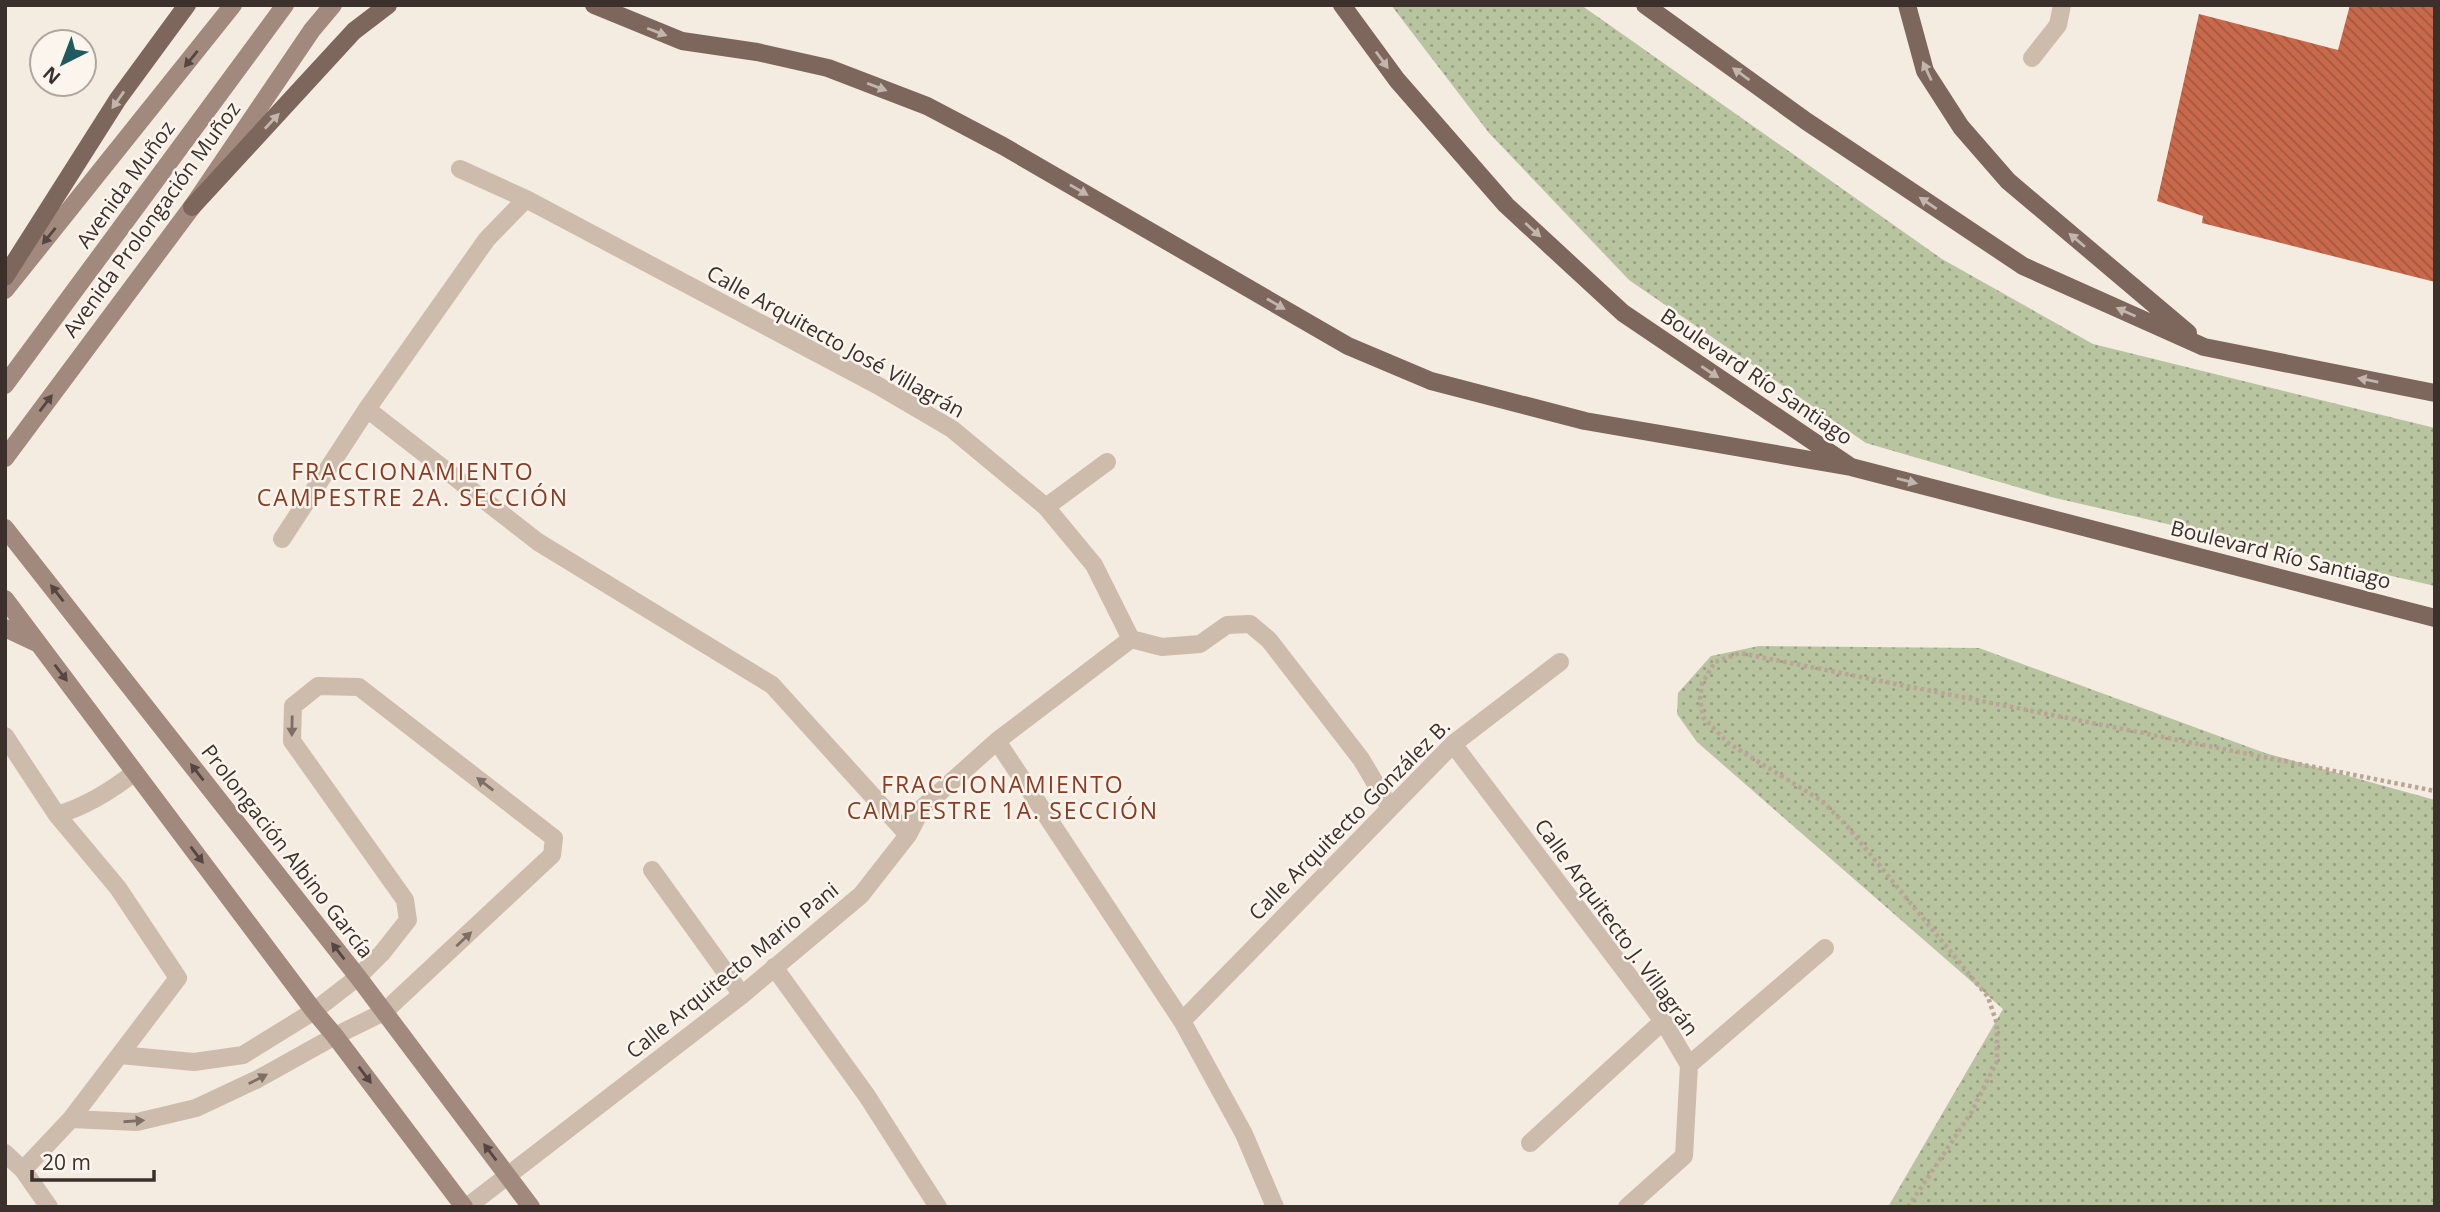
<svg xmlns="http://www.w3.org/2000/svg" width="2440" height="1212" font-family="'Open Sans',sans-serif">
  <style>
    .grass { fill: url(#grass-dots) }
    .building { fill: url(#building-back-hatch) }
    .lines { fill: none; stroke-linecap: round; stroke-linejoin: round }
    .path { stroke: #b9a596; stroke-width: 4.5; stroke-dasharray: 3.5 3.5; stroke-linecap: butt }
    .service { stroke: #cdbbac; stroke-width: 18 }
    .minor { stroke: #cdbbac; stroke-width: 18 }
    .secondary { stroke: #a18a7d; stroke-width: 18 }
    .primary { stroke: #7d675c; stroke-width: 18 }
    .oneway { fill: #c2b5ac }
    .oneway2 { fill: #544640 }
    .oneway3 { fill: #7d6f65 }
    .labels { text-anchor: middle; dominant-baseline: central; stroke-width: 5; stroke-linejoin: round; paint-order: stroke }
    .street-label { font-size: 21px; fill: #3b302b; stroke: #fbf5ee }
    .neighbourhood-label { font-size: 23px; letter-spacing: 2px; fill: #8c3b22; stroke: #fbf5ee }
  </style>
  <defs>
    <pattern id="grass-dots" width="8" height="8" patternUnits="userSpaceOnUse" patternTransform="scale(1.75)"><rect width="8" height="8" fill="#b8c4a0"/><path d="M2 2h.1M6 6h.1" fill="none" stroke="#97a083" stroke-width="1.8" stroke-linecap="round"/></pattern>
    <pattern id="building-back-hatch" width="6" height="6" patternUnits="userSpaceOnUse" patternTransform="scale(1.75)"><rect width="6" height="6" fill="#c8694b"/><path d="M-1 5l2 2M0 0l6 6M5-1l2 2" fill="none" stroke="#a4573f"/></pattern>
  </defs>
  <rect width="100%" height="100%" fill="#f4ebe1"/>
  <path class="grass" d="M1391,5H1581L1942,259L2093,344L2435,428V586L2051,497L1866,443L1629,280L1489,133Z
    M1759,646L1979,648L2265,753L2435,800V1207H1888L2003,1009L1697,742L1677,714L1678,693L1711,656Z"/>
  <path class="building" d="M2350,5H2435V282L2202,223L2203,216L2157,201L2199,14L2338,50Z"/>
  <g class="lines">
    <path class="path" d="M1908,1207L1971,1113L1997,1061V1024L1988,997L1846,825L1822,801L1728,743L1703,717L1700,699L1702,683L1715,662L1740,653L2435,791"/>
    <path class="service" d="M5,736L57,815L118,888L178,978L71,1119L23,1170
      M57,815C87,806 111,791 135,772
      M71,1119L137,1122L196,1108L258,1079L335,1036L384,1012L552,855L554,838L359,687L318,686L293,706L292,741L405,900L408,920L382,953L358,977L314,1011L243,1055L194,1062L120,1055
      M5,1153L23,1170L49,1207"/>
    <path class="minor" d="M2032,58L2058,25L2062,5
      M460,169L526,199L877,385L952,429L1046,507L1094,565L1131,639L1162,647L1200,644L1227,625L1250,624L1269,640L1361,759L1390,808
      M367,409L538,542L772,685L908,835
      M1046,507L1107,462
      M282,539L367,409L487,239L526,199
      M997,741L1182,1021L1244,1134L1275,1207
      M1453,744L1663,1021L1689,1065L1684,1156L1627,1207
      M652,870L742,995
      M774,967L867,1096L938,1207
      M1182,1021L1453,744L1560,662
      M1689,1065L1825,948
      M1530,1143L1663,1021
      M467,1207L742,995L861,895L908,835L922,808L997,741L1131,639"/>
    <path class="secondary" d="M5,290L233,5
      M5,385L285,5
      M5,458L192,207L312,30L333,5
      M5,528L358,977L531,1207
      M5,599L314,1011L335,1036L464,1207
      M5,628L37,643"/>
    <path class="primary" d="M594,5L682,41L757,52L828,68L927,106L1003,146L1348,346L1431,381L1585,421L1851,467
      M1342,5L1397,80L1506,205L1623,313L1851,467L2435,618
      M1645,5L1806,121L2023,266L2204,347L2435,393
      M1907,5L1925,71L1961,127L2008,181L2188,333
      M192,207L354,31L388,5
      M5,277L118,99L187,5"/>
  </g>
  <defs><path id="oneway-solid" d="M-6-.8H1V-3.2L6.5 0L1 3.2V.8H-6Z" transform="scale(1.75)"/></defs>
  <g class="oneway">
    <use href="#oneway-solid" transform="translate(657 32) rotate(21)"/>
    <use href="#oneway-solid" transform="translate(1382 60) rotate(54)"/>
    <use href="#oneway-solid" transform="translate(1927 71) rotate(-115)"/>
    <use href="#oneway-solid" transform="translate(1741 74) rotate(-144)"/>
    <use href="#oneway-solid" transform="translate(877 87) rotate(21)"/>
    <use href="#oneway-solid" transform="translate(118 100) rotate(125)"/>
    <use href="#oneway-solid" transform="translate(272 121) rotate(-47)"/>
    <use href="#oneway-solid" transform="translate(1079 190) rotate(30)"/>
    <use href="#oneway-solid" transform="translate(1928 203) rotate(-146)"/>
    <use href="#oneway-solid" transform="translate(1533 230) rotate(42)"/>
    <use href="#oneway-solid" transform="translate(2077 240) rotate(-140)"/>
    <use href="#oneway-solid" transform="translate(1276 304) rotate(30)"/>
    <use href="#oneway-solid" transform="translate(2126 312) rotate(-156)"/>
    <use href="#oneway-solid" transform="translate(1710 372) rotate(34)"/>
    <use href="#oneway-solid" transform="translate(2368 380) rotate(-169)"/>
    <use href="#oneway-solid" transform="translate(1907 481) rotate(14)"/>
  </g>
  <g class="oneway2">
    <use href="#oneway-solid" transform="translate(191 59) rotate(129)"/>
    <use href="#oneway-solid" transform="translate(49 236) rotate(129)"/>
    <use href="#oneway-solid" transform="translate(46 403) rotate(-53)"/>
    <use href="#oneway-solid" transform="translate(57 593) rotate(-128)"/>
    <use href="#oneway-solid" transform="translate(61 673) rotate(53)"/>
    <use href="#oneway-solid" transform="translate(197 772) rotate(-128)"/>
    <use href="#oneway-solid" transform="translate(197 855) rotate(53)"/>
    <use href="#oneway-solid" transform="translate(338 951) rotate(-128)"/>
    <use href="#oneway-solid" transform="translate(365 1075) rotate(53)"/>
    <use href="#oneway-solid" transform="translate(490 1152) rotate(-127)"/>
  </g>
  <g class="oneway3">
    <use href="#oneway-solid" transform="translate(292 726) rotate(91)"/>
    <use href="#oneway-solid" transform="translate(485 784) rotate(-142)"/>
    <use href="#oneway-solid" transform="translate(464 939) rotate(-43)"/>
    <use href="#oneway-solid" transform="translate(258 1079) rotate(-27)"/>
    <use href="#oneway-solid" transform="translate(134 1121) rotate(-4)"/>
  </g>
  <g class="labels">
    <g class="street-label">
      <text transform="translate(125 184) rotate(-54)">Avenida Muñoz</text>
      <text transform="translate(151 219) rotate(-54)">Avenida Prolongación Muñoz</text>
      <text transform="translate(836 341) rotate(29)">Calle Arquitecto José Villagrán</text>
      <text transform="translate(1757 376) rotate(34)">Boulevard Río Santiago</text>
      <text transform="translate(2281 554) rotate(14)">Boulevard Río Santiago</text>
      <text transform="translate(1349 819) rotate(-45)">Calle Arquitecto González B.</text>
      <text transform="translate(288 851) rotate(52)">Prolongación Albino García</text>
      <text transform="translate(1617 927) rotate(54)">Calle Arquitecto J. Villagrán</text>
      <text transform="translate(732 970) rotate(-39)">Calle Arquitecto Mario Pani</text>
    </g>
    <g class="neighbourhood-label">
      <text x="413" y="471">FRACCIONAMIENTO<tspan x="413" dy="26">CAMPESTRE 2A. SECCIÓN</tspan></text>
      <text x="1003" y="784">FRACCIONAMIENTO<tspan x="1003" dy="26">CAMPESTRE 1A. SECCIÓN</tspan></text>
    </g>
  </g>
  <rect width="2440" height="1212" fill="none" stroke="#3b302b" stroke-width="14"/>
  <g transform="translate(63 63) rotate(222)"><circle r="33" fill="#fbf5ee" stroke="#aea6a0" stroke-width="2"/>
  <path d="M0-5L12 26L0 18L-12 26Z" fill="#1f5a5e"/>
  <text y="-10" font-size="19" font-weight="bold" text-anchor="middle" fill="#3b302b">N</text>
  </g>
  <path d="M32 1170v10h122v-10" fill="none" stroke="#3b302b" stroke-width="3.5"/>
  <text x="42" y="1170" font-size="21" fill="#3b302b" stroke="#fbf5ee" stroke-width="5" paint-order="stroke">20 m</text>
</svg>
